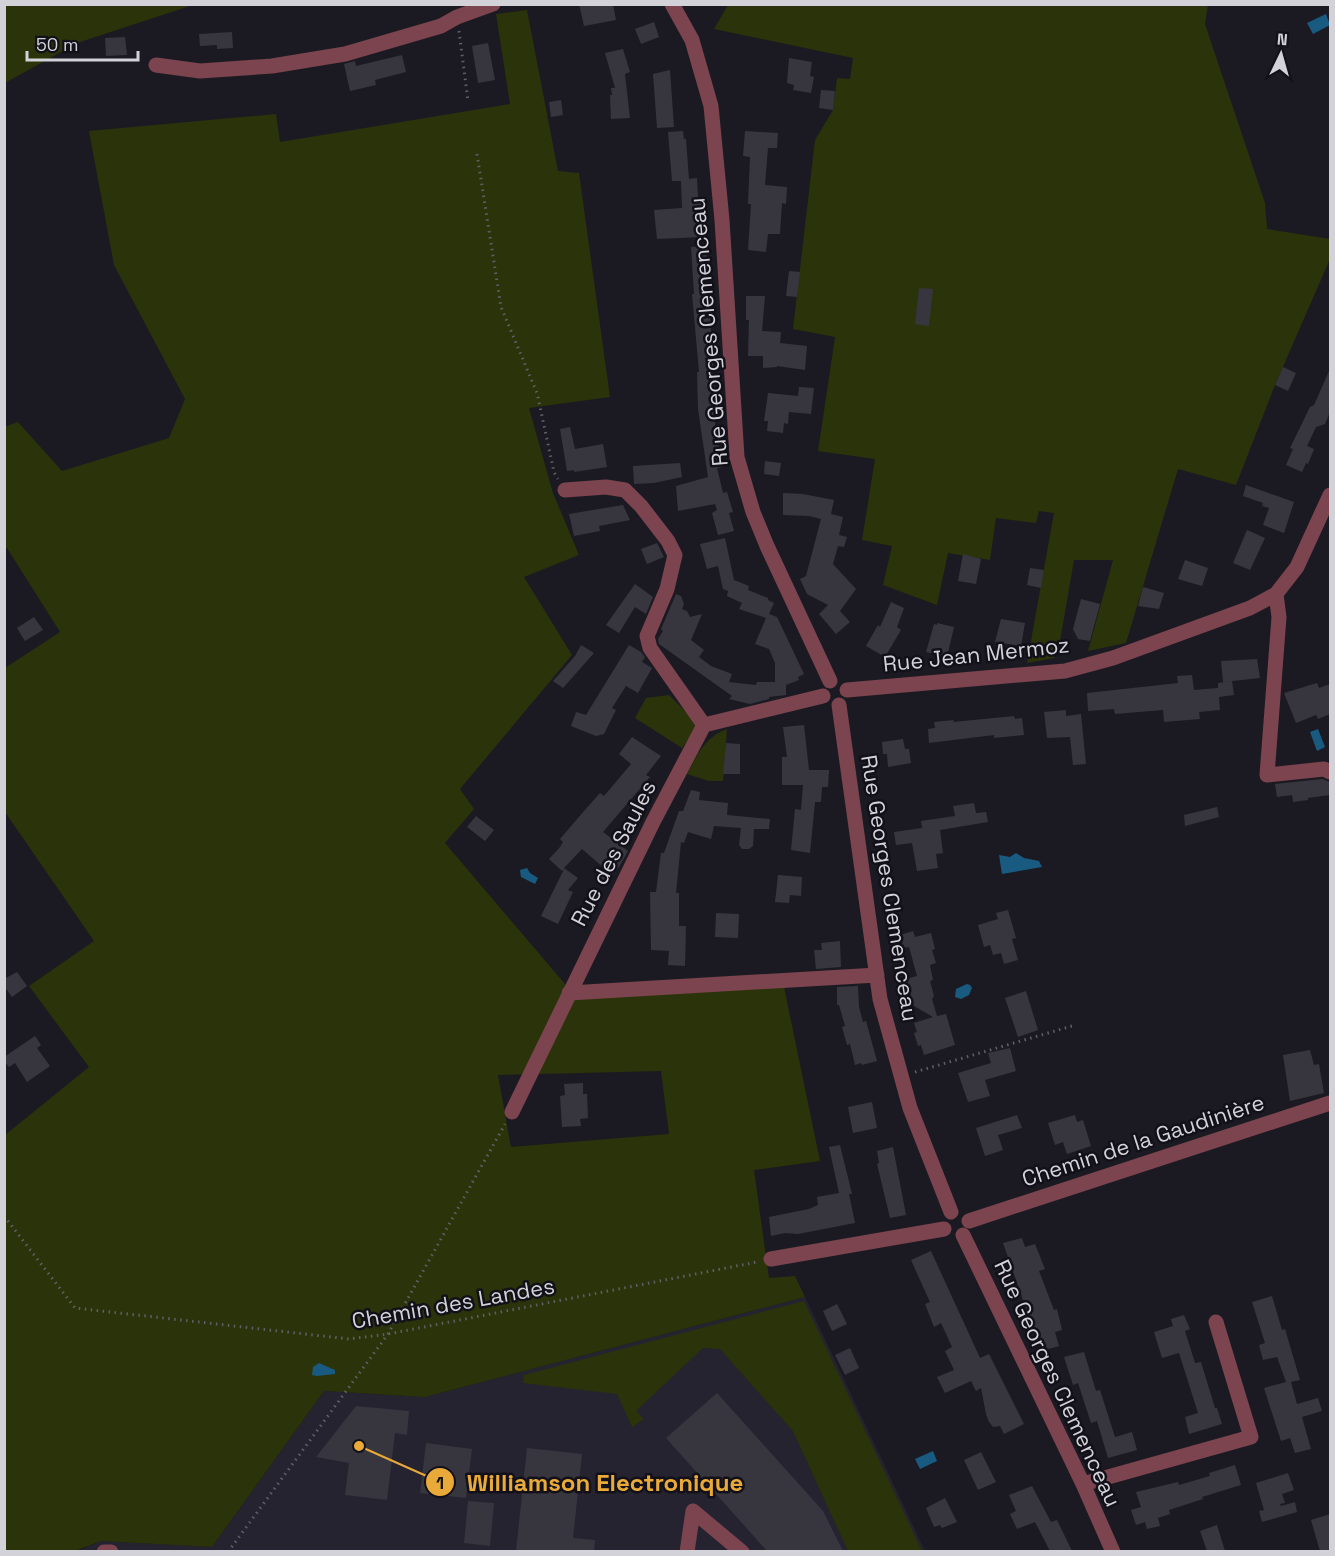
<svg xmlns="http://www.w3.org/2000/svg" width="1335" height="1556" font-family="'Space Grotesk',sans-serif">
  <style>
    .built { fill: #252330 }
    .green { fill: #2b330a; fill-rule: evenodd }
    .water { fill: #195b80 }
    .building { fill: #37363e }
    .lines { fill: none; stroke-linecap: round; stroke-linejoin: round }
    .path { stroke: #605f66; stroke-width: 3; stroke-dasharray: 1.5 4.5; stroke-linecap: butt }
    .minor { stroke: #7b444e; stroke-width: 15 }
    .labels { text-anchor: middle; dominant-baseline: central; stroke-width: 5; stroke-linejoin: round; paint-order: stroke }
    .street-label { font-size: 22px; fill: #d3d2d8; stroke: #121119 }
    .leader { fill: none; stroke: #eaaa39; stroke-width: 2 }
    .callout-dot { fill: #eaaa39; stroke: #121119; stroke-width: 2 }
    .mark-label { font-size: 18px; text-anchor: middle; font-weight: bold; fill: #111 }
    .callout-label { font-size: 24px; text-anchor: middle; font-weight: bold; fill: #eaaa39; stroke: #121119; stroke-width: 5; stroke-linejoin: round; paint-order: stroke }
  </style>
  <rect width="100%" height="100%" fill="#1b1a22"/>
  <path class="built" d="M805,1297L925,1551L75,1552L101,1541L212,1547L324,1391L425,1397Z"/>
  <path class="green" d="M5,4H193V5L77,43L5,83Z
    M728,5H1208L1205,24L1265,203L1267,229L1330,239V259L1275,385L1236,485L1178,469L1126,643L1088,651L1113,560H1074L1059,647L1054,658L1027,663L1054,513L1039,511L1036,523L996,518L990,560L948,553L937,605L883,585L892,546L862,540L875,459L818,451L835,337L793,329L815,140L833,110L837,78L850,79L853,58L714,29Z
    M527,10L558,171L579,173L610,397L529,408L553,493L579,555L524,577L572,655L460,789L474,809L445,843L576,997L784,987L820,1161L754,1170L769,1278L795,1276L805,1297L425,1397L324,1391L212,1547L101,1541L75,1551H5V1135L89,1067L29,986L94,941L5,812V668L60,632L7,548L5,549L4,427L18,422L62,471L169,438L185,399L114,265L89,131L276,114L280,142L510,104L496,14ZM661,1071L669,1134L511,1147L498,1075Z
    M669,695L699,725L682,748L635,718L646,698Z
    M727,729L723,781H709L687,774C697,755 705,737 727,729Z
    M804,1301L922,1551H848L793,1431L720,1349L703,1348L636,1411L644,1419L632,1427L617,1394L523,1383L524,1375Z"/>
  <path class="water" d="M1326,14L1330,25L1313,34L1307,23Z
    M1318,729L1325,747L1317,751L1310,732Z
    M1016,853L1024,858L1039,861L1042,867L1002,874L999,855L1010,857Z
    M527,868L530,873L538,878L535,884L521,877L520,870Z
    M967,984L970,985L972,988L969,995L961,999L955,997L956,989Z
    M319,1363L335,1370V1374L317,1376L312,1375L313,1367Z
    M933,1451L937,1461L920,1469L915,1459Z"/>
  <path class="building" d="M579,4H613L616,20L584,26Z
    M654,22L659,37L641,44L635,29Z
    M232,32L233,48L217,49V45L200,46L199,34Z
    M125,37L127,55L106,56L105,38Z
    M488,43L495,80L478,83L472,46Z
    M623,49L630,72L625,74L630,118L611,119L610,95H612L611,88H615L605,53Z
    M402,55L406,72L375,80L376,85L350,91L344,64L355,61L356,66Z
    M789,58L812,62L810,76L814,77L811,93L793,90L794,85L787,83Z
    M670,70L674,127L657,128L653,74Z
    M821,90L835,91L833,110L819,108Z
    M561,100L563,115L551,117L549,102Z
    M683,131L684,139H686L689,179L697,178L698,197H703L704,217L699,218L701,237L657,239L654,210L682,208L681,181H672L668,132Z
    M745,131L778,133L777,148H768L765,185L787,187L786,204L782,203L780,234H768L766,252L748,250L751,204H748L750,157L743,156Z
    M706,246L716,416L714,417L722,467L717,468L723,493L727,492L733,512L729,513L734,531L718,535L712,513L717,510L715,504L678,511L676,486L708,477L698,409L697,372H699L692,294H694L691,247Z
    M789,271L800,272L797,297L786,296Z
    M919,288L933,289L929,326L915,324Z
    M746,296H765L762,331L781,332L780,343L807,346L805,370L777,366V367L763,368V356H748L749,320H746Z
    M1283,367L1296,373L1288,391L1275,385Z
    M1330,369V412L1325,424L1316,427L1307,446L1314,449L1308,464L1306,463L1302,472L1286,465L1293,449L1290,448L1310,407L1314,405Z
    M799,387L814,388L811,414L789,412L788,424L784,423L783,433L767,431L768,421H764L768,393L798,396Z
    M570,427L575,449L603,444L607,467L574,472V470L567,471L560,429Z
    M765,461L781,463L779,476L764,474Z
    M680,463L682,477L654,483L634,484L633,466Z
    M1246,485L1294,502L1284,533L1263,525L1269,508L1262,506L1263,503L1243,496Z
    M783,493L803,494L834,500L831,514L843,517L839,535L847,537L844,547L838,546L833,564L856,589L840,611L850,622L836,634L819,614L828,605L807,594L800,579L806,576L821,519L809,516L783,515Z
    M623,505L630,520L599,526L600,531L574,536L569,514Z
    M1247,530L1265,538L1250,570L1233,563Z
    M725,538L734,580L749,586L748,590L768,598V600L774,603L769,614L777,617L804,674L798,677L799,680L786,685V695L769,697V699L750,704L729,699L732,696L659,644L658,639L663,631L661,629L676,594L681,596L684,604L682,609L687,611L690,617L702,614L691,640L704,650L699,657L711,666L732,674L729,682L756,685L757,682H775V663L769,649L755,644L766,618L739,609L742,603L727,596L728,591L723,589L718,566L707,569L700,544Z
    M657,543L664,557L647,564L641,549Z
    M963,554L981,559L976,584L958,581Z
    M1185,560L1208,568L1202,586L1178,579Z
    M1030,568L1044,570L1041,588L1027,585Z
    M635,584L653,597L646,614L635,607L619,633L606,625Z
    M1143,587L1164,593L1159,609L1138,606Z
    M1081,599L1100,604L1090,641L1078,639L1073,629Z
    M891,602L904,608L897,627L901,630L885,657L866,646L878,625L880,627Z
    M34,617L43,630L25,641L17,628Z
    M1001,619L1025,623L1021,646L995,642Z
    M937,623L954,627L947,657L926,652L934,624L937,625Z
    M581,645L594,653L563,688L553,681L575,656Z
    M629,645L641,652L645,657L642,662L652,668L638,693L626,686L612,708L616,710L604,734L596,736L571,726L576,712L586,715Z
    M1257,659L1260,678L1223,682L1221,661Z
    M1192,675L1194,690L1218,688V691V683L1232,681L1234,695L1219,697L1220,710L1199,712L1200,719L1164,722L1163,710L1115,714L1114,709L1088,711L1087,693L1178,683L1177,676Z
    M1317,683L1319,688L1330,684V714L1318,719L1316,715L1296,723L1284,693Z
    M1066,710V716L1081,714L1086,764L1073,765L1070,737L1047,738L1044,712Z
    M1014,716L1015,719L1022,718L1024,735L994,738V735L929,743L928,729L935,728L934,722L954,720L953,722Z
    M804,725L809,770H829L828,787H822L821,802H815L810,853L791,850L795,809L801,810L803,785H782V757H787L783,727Z
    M632,737L661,756L646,775L650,777L603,832L628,851L619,867L605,884L597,877L604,868L582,849L564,868L578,878L568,890L573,892L558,924L541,916L564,869L562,871L549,859L560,847L563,842L560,839L584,811L600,793L604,796L631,764L619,754Z
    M903,739L905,749H909L911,763L888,767L887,754H883L882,742Z
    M726,743L740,744V774H723Z
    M1322,779L1330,782V795L1308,798V800L1293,802L1292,795L1277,797L1275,784Z
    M691,790L700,792L699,800L728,803L727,815L770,819L769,829H754L753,846L749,849H742L739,845L741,828L714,826L711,839L688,832L684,843L681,842L676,893H679V926H686L685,966L668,965L669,951L651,950L650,892H656L661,853H664L679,811H683Z
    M974,803L976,813L986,812L988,822L940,830L943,853L936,854L938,868L917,871L912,843L896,845L894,832L922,828L921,821L955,816L953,806Z
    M1217,807L1219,817L1185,826L1184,815Z
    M476,816L494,830L485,841L467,827Z
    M778,875L802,877L801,896L790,895L789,903L775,902Z
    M1008,910L1016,938L1012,939L1018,960L1004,964L1001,953L993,955L990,945L984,947L978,925L998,919L996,913Z
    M716,913L739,914L738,938L715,937Z
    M913,931L915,937L931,933L935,949L932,950L936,963L930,965L933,980L930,981L934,996L932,999L937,1016L946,1014L955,1045L924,1055L921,1045L918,1046L914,1033L917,1032L914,1023L933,1017L914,1006L906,979L917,976L909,947L904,948L900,935Z
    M840,941L841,967L816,969L814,950H822L821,943Z
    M17,972L27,986L12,997L4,986V979Z
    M858,986L859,1007L863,1022L866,1021L877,1061L862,1065L861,1063L855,1065L850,1044L847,1045L842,1027L845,1026L839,1005H837V987Z
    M1026,991L1038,1030L1018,1037L1005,998Z
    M35,1036L41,1045L37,1048L50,1066L27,1082L15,1063L9,1067L4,1061V1057Z
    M1010,1048L1016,1071L985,1080L990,1096L968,1102L958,1073L991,1063L988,1053Z
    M1310,1050L1314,1065L1319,1064L1324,1093L1290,1101L1283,1055Z
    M583,1083V1094H587L588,1118L580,1119L581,1126L562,1127L560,1096L565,1095L564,1084Z
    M872,1102L877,1128L853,1133L848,1107Z
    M1017,1115L1022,1128L998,1135L1003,1150L985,1156L976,1128Z
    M1075,1115L1077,1122L1083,1120L1091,1146L1067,1154L1063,1142L1055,1145L1048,1123Z
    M840,1145L852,1194H849L855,1223L798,1234L785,1233L771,1236L769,1217L809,1209L818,1205L817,1197L839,1193L829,1147Z
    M893,1147L906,1215L890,1218L877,1164L879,1163L877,1151Z
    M1022,1238L1025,1247L1035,1244L1045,1269L1039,1271L1054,1310L1057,1309L1062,1330L1055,1332L1059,1346L1041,1351L1003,1243Z
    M931,1251L980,1358L989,1354L1024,1424L1004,1434L1000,1426L993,1427L989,1422L986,1414L981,1388L976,1391L971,1381L945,1393L937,1377L954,1370L945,1351L952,1347L941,1323L934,1327L925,1304L930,1302L911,1260Z
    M1272,1296L1282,1330L1285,1329L1300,1380L1291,1382L1297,1404L1318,1398L1322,1411L1302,1417L1311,1449L1295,1453L1290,1438L1281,1441L1264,1388L1286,1382L1277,1357L1263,1360L1259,1345L1265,1343L1252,1302Z
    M837,1304L847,1324L832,1331L823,1311Z
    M1184,1315L1190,1329L1185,1331L1195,1363L1201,1362L1215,1408H1217L1222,1424L1189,1434L1185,1417L1198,1413L1179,1353L1162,1358L1154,1332L1173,1326L1171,1319Z
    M850,1348L859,1368L845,1375L835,1355Z
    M1084,1352L1096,1391L1100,1390L1115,1437L1132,1432L1137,1450L1108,1458L1097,1421L1091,1423L1078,1383L1073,1385L1064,1357Z
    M717,1393L823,1511L843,1551H767L666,1438Z
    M356,1406L409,1411L407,1435L395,1433L387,1500L345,1495L349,1463L316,1457Z
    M426,1443L472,1449L466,1498L420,1493Z
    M527,1448L582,1454L573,1538L595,1540L594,1551H516Z
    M981,1452L996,1482L978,1490L964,1460Z
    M1235,1465L1241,1485L1202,1497L1203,1499L1169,1510L1170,1514L1158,1518L1160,1526L1147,1529L1145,1522L1136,1525L1131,1510L1141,1507L1136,1492L1178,1482L1179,1485L1210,1476L1209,1473Z
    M1288,1473L1294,1490L1282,1494L1285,1503L1280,1504L1281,1506L1295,1502L1297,1512L1262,1522L1259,1511L1264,1510L1256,1483Z
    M1032,1486L1051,1522L1057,1520L1072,1551H1050L1035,1522L1017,1529L1010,1514L1016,1511L1009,1495Z
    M945,1498L957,1522L942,1528L940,1525L934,1527L926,1508Z
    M468,1501L494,1503L490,1546L464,1543Z
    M1330,1514V1551H1320L1311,1520Z
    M1217,1525L1225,1551H1207L1200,1531Z"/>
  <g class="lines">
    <path class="path" d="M459,31L468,101
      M477,154L501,307L537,393L554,472L558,479
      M915,1072L1072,1026
      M4,1216L75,1308L349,1339L388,1334L757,1262
      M228,1552L388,1334L505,1124"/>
    <path class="minor" d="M672,4L692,40L711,106L722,220L737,457L753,512L767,546L830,681
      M156,65L200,71L272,66L345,54L441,26L457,17L493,4
      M565,490L606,487L625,490L641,506L668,541L675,555L667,589L647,636L650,648L704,725
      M1276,594L1279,617L1267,775L1324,769L1330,772
      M847,690L1065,671L1113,658L1250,608L1276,594L1297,567L1330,495
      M839,705L880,999L910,1108L951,1212
      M569,993L877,975
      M512,1112L653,822L704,725L823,696
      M969,1221L1330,1103
      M963,1235L1083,1484L1113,1552
      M771,1259L944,1229
      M1083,1484L1251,1437L1216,1322
      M693,1511L742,1552
      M104,1552H111
      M687,1552L693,1511"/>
  </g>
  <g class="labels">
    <g class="street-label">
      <text transform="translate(708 332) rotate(-95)">Rue Georges Clemenceau</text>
      <text transform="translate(976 654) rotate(-6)">Rue Jean Mermoz</text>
      <text transform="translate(613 853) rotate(-63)">Rue des Saules</text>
      <text transform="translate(890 888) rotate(81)">Rue Georges Clemenceau</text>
      <text transform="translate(1143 1140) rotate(-18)">Chemin de la Gaudinière</text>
      <text transform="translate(453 1303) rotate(-10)">Chemin des Landes</text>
      <text transform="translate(1058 1383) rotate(65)">Rue Georges Clemenceau</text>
    </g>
  </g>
  <path class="leader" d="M359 1446L440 1482"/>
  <g class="callout-dot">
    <circle cx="359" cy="1446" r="6"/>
    <circle cx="440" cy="1482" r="15"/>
  </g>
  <g class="mark-label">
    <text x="440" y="1489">1</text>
  </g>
  <g class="callout-label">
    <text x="605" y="1491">Williamson Electronique</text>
  </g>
  <rect width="1335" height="1556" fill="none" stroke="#d3d2d8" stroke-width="12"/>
  <g transform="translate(1281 54) rotate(5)" stroke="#121119" stroke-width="4.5" paint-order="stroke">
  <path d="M0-4.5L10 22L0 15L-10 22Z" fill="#d3d2d8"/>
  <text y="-9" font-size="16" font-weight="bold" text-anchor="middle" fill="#d3d2d8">N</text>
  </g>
  <path d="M27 51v9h111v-9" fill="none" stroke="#d3d2d8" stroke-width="3"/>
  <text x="36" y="51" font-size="18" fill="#d3d2d8" stroke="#121119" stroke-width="4.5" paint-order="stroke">50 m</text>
</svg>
